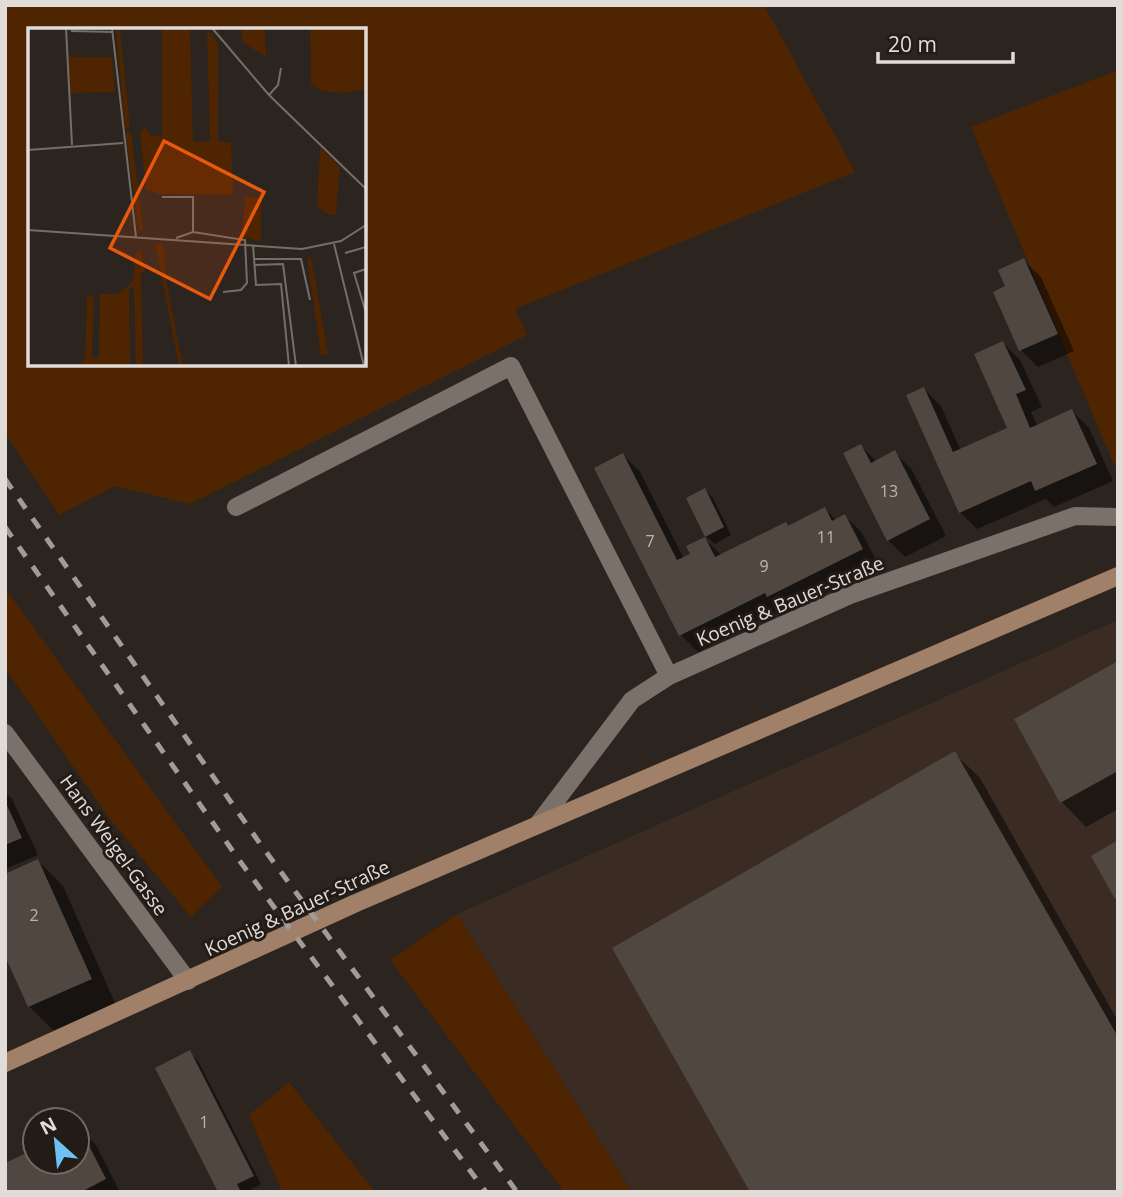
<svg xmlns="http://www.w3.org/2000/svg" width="1123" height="1197" font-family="'Open Sans',sans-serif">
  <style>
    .built { fill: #3a2c23 }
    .green { fill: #4f2400; fill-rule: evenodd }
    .shadow { fill: #0007 }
    .building { fill: #504741 }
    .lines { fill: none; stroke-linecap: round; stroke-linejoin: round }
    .lane { stroke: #7b716b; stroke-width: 18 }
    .street { stroke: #7b716b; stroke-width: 18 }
    .secondary { stroke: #a18069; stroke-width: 18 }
    .rail { stroke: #a29c97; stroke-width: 5; stroke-dasharray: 12 12; stroke-linecap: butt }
    .labels { text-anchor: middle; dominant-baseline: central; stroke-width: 6; stroke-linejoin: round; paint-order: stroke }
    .number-label { font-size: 16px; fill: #bdb7b2 }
    .street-label { font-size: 19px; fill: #e1dcd8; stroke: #231b16 }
    .inset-road { fill: none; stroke: #746e69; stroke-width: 2 }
    .view { fill: #e8590c; fill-opacity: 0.15; stroke: #e8590c; stroke-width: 3.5 }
    .inset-edge { fill: none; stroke: #e1dcd8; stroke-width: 3.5 }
  </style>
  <rect width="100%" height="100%" fill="#2c241f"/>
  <path class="built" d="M1118,620V1192H632L457,914Z"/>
  <path class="green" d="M5,5H764L855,172L515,309L527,335L190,504L115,486L59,515L5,433ZM30,30H364V364H30Z
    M1118,70V474L971,127Z
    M5,588L222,887L191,917L109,818L5,668Z
    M457,914L632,1192H564L390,960Z
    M289,1082L375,1192H282L249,1115Z"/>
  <path class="shadow" d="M1023,260L1041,277L1074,351L1038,367L1021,350L1007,287Z
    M1003,343L1020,360L1042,407L1031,412L1038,426L1072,411L1089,428L1113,481L1054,507L1046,499L977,529L960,512L924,389L941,406L961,451L1009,429Z
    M861,446L877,462L895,453L912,470L946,536L905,557L888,540Z
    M623,455L640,472L684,559L692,554L705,539L721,555L789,528L825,509L836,520L845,516L862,533L879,566L786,613L782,609L698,652L681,635L597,468Z
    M705,490L713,498L731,535L715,544L706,536Z
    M1118,663V809L1086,827L1062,802Z
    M955,754L980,778L1118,1021V1192Z
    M5,792L12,799L38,855L5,869Z
    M38,861L63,886L115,1003L54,1031L29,1006Z
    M190,1053L198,1061L261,1184L247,1192H220Z
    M79,1128L96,1145L120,1192H5L35,1151V1162H77Z"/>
  <path class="building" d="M1024,258L1058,334L1019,351L993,292L1005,286L998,270Z
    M1003,341L1026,390L1016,394L1030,428L1072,409L1097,464L1035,491L1031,481L959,513L906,395L924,387L953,452L1007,428L974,354Z
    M861,444L871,463L895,450L930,519L887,541L843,453Z
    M623,453L677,560L690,554L686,546L705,537L715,557L786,522L788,526L825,507L832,521L845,514L863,549L767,597L765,593L679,636L594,468Z
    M705,488L724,527L705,537L686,498Z
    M1118,661V771L1060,803L1014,719Z
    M955,751L1118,1037V1192H750L612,948Z
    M5,801L22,838L5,845Z
    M1118,840V897L1115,899L1091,856Z
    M38,859L92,979L28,1007L5,956V874Z
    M190,1050L254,1176L237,1184L241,1192H218L155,1068Z
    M79,1126L106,1179L81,1192H5V1163L35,1149V1162H77Z"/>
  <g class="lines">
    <path class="lane" d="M236,507L511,366L669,676
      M539,823L632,700L669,676L850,595L1075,516L1118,517"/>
    <path class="street" d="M5,733L188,981"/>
    <path class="secondary" d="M5,1063L356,903L1118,576"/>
    <path class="rail" d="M5,479L261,845L517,1192
      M5,527L239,860L486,1192"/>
  </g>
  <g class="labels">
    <g class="number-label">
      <text x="889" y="491">13</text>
      <text x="826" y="537">11</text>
      <text x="650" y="541">7</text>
      <text x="764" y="566">9</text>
      <text x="34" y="915">2</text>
      <text x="204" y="1122">1</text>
    </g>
    <g class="street-label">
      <text transform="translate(790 601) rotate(-23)">Koenig &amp; Bauer-Straße</text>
      <text transform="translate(114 845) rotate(54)">Hans Weigel-Gasse</text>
      <text transform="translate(297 908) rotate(-25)">Koenig &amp; Bauer-Straße</text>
    </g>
  </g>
  <g transform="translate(28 28)">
    <rect width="338" height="338" fill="#2c241f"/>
    <path d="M88,0H92L102,99L97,100ZM134,0H162L165,114L182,113L179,1L190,15V113L203,115L205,167L130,166L118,161L112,105L117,98L122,107L134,108ZM214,0H237L238,29L214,14ZM282,0H338V61L314,65L294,63L283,57ZM40,29H84L87,64L42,65ZM97,104L103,105L115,202L111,203ZM292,120L312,139L308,187H301L289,178ZM217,168L233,170V214L214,208ZM135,215L138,251L155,338H151L127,216ZM113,223L117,244L113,245L115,338H108L106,259L101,261L102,338H45L57,332L59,269L66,268L64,329L71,330L72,266H90L105,253L108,224ZM283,229L300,326L293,327L279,230Z" fill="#4f2400"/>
    <path class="inset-road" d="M38,0L44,117M84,0L108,209M184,0L241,67L338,161M43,3L85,4M241,67L250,57L253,40M0,122L95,115M134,169H165V204M0,202L274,221L313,213L338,197M148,210L165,204L217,212L219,255L213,262L195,264M306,216L336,338M225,217L228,257L253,256L261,338M317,225L338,219M226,231H273L282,272M226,237L255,236L268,338M338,241L326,245L338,285"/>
    <path class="view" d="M136,113L236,164L182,271L82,220Z"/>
    <rect width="338" height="338" class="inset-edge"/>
  </g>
  <rect width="1123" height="1197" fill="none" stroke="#e1dcd8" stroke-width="14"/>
  <g transform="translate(56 1141) rotate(333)"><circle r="33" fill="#231b16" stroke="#6f6864" stroke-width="2"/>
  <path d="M0-5L12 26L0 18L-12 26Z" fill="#6dc2f3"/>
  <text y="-10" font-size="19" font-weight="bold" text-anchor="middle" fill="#e1dcd8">N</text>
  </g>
  <path d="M878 52v10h135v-10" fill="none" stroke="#e1dcd8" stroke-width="3.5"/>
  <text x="888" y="52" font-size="21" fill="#e1dcd8" stroke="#231b16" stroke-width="5" paint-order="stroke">20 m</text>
</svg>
